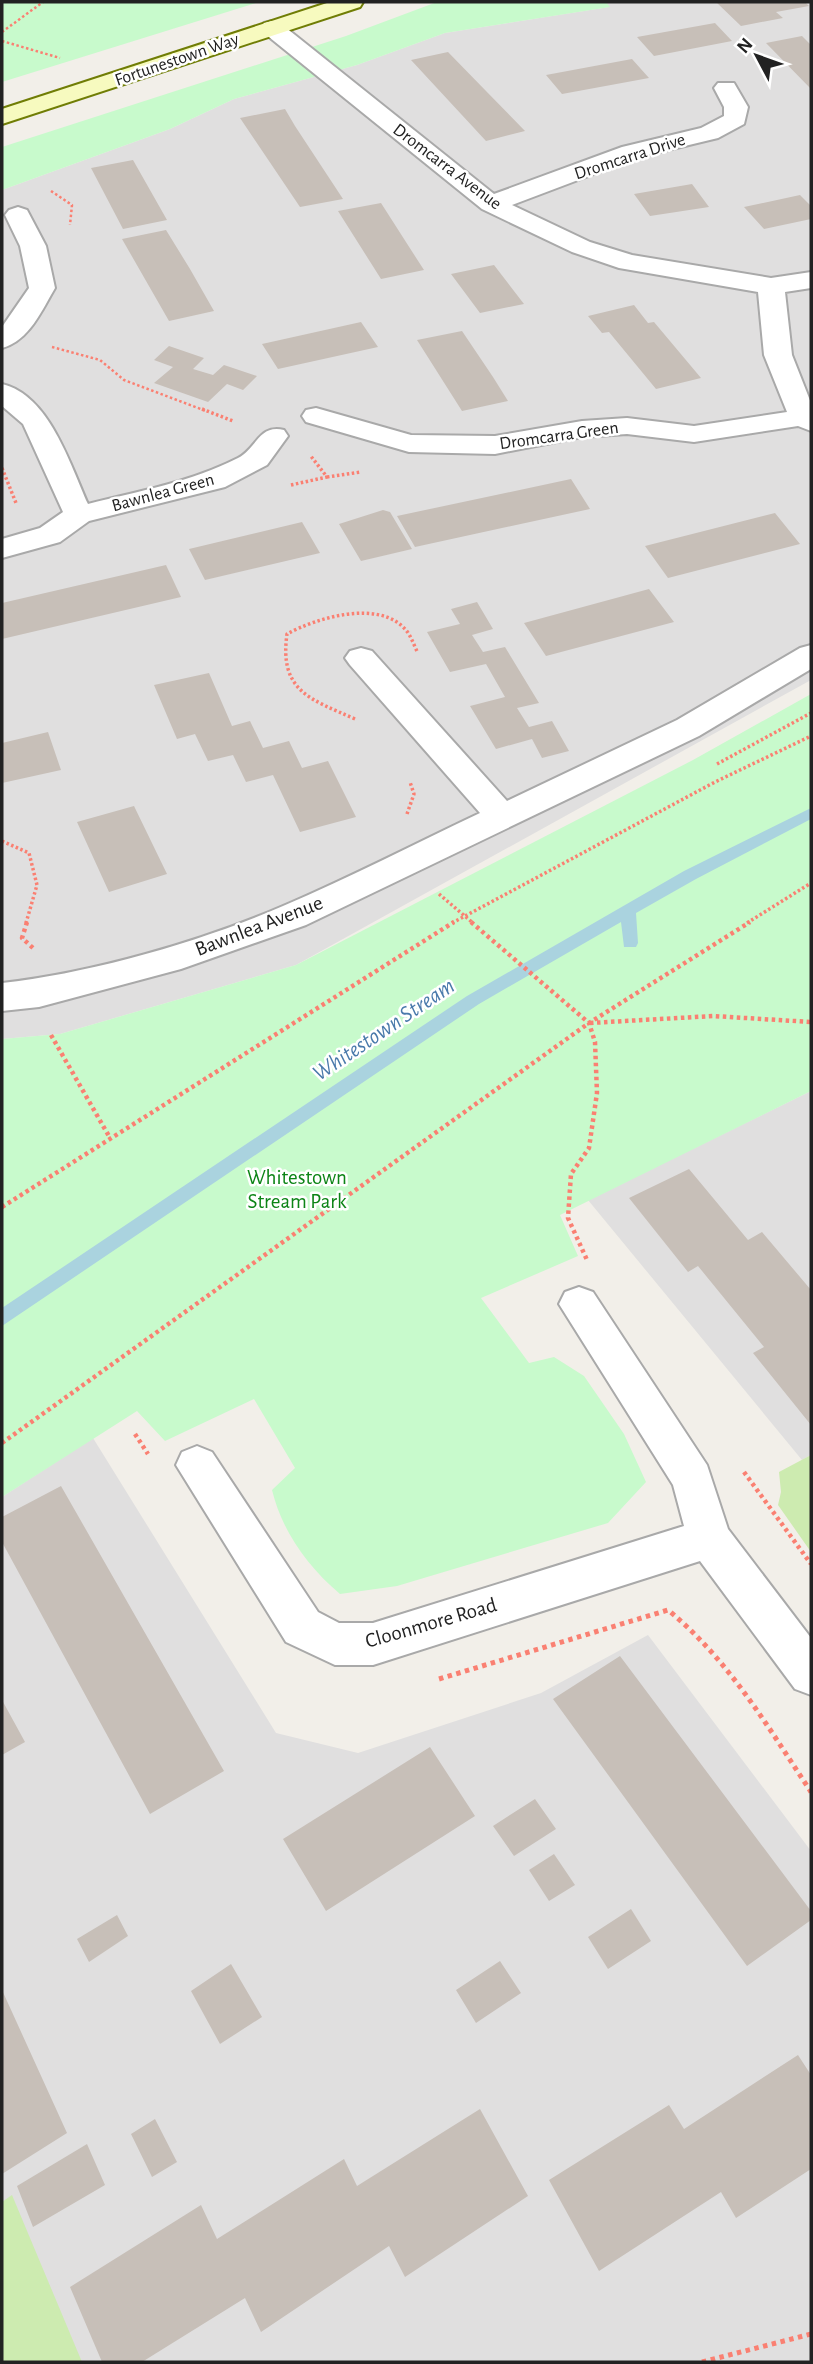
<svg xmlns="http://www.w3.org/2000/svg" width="813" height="2364" font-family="'Alegreya Sans',sans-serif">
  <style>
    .residential { fill: #e0dfdf }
    .grass { fill: #cdebb0 }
    .park { fill: #c8facc }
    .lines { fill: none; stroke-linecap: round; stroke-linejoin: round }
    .stream { fill: #aad3df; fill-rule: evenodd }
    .building { fill: #c7bfb8 }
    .street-casing { stroke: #a9a9a9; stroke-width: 4 }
    .secondary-casing { stroke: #707d05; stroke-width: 4 }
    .path-far3 { stroke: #fa8072; stroke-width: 2.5; stroke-dasharray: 2.5 2.5; stroke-linecap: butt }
    .path-far2 { stroke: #fa8072; stroke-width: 3.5; stroke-dasharray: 2.5 2.5; stroke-linecap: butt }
    .path-far1 { stroke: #fa8072; stroke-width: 4.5; stroke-dasharray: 3.5 3.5; stroke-linecap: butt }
    .path { stroke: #fa8072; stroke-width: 5; stroke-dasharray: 4.5 4.5; stroke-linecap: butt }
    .street { fill: #fff; fill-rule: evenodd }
    .secondary { fill: #f7fabf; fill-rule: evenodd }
    .labels { text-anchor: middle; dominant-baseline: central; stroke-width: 5; stroke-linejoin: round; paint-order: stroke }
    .far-street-label { font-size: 18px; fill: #222; stroke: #fff }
    .street-label { font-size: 21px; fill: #222; stroke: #fff }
    .park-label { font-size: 21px; fill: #0c8416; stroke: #fff }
    .water-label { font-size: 23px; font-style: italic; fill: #4a7aab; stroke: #fff }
  </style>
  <rect width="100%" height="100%" fill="#f2efe9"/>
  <path class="residential" d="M606,2H811V680L296,965L60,1034L2,1039V190L170,129L234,99L357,65L445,33L609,7Z
    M811,1091V1455L802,1460L588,1200Z
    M93,1438L276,1733L358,1753L541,1693L648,1635L811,1851V2362H2V1497Z"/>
  <path class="grass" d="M811,1455V1552L778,1505L781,1492L779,1472Z
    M12,2195L82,2362H2V2202Z"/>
  <path class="park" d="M2,2H259L2,82Z
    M437,2H606L610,7L445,33L357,65L234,99L170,129L2,190V147L346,36Z
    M811,694V1091L560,1215L578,1256L481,1298L529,1363L554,1357L584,1376L624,1434L646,1482L608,1523L397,1586L340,1594C307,1566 282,1531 272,1490L295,1468L254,1399L165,1441L137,1411L2,1497V1039L60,1034L296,965L693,760Z"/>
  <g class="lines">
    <path class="stream" d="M811,808V819L696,879L636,913L638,943L636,947H624L621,922L479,1004L2,1326V1308L467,996L684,871Z"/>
  </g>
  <path class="building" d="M716,2H805L809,6L776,12L783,18L741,26Z
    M715,23L732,41L654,56L637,37Z
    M802,36L811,45V89L766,43Z
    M448,52L486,91L525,131L486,141L411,60Z
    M632,59L649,78L562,94L546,75Z
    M285,109L295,126L343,199L300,207L240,118Z
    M133,160L167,220L123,229L91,168Z
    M692,184L709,207L650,216L634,194Z
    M800,195L811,206V219L764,229L744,207Z
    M381,203L413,253L424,270L381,279L338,211Z
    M166,230L190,269L214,311L169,321L122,239Z
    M494,265L524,304L480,313L451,274Z
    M634,305L648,323L654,322L701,378L656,389L609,332L602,333L588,316Z
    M361,322L378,347L278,369L262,344Z
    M462,331L493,377L508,401L462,411L417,340Z
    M169,346L204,358L193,369L213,375L224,365L257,376L243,390L227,384L208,402L154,383L173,367L154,360Z
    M571,479L590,509L415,547L397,516Z
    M383,510L390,512L412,549L361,561L339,524Z
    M775,513L800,544L668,578L645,546Z
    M302,522L320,553L205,580L189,549Z
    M166,565L181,597L2,639V603Z
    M649,589L674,622L546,656L524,623Z
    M477,602L493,629L472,635L483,652L505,647L539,703L517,708L529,727L552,721L569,751L542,758L532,739L496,749L470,706L505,697L486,664L450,672L427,632L460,624L451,609Z
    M209,673L232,726L250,721L263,748L289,741L302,768L328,761L356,817L300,832L273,775L246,782L233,755L208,761L195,734L177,739L154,685Z
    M48,732L61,770L2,783V743Z
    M134,806L167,874L109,892L77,822Z
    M689,1169L748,1240L762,1232L811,1290V1425L753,1353L764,1347L698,1266L688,1272L629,1198Z
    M61,1486L224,1771L150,1814L2,1542V1517Z
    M620,1656L811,1911V1920L747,1966L553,1699Z
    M2,1700L25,1742L2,1755Z
    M430,1747L475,1816L326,1911L283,1839Z
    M535,1799L556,1829L514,1856L493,1826Z
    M554,1854L575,1885L549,1901L529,1870Z
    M631,1909L651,1941L608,1969L588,1937Z
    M117,1915L128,1936L89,1962L77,1939Z
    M500,1961L521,1993L476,2023L456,1990Z
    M231,1964L262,2017L220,2044L191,1991Z
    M2,1990L67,2133L2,2174Z
    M798,2055L811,2075V2169L736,2218L721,2192L599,2271L549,2180L669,2105L684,2129Z
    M480,2109L528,2196L405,2277L389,2246L261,2332L245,2298L142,2362H102L70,2287L201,2205L217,2239L344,2159L357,2186Z
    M155,2119L177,2162L152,2177L131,2134Z
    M87,2144L105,2185L33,2227L17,2186Z"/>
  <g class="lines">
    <defs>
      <path id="street" d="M272,21L280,23L494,194L622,147L701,128L724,116V107L714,88L718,83H734L748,107L744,124L718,138L639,157L512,205L590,242L632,255L771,278L811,272V288L785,292L792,355L811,403V431L798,426L694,442L627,434L582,437L495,454L409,452L306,422L302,416L306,410L316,408L411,435L495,436L582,421L627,418L694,426L787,412L764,355L758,292L619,268L572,252L482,209L264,33L261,28L264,23Z
        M18,207L27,210L46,246L55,288C42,310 29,341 2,348V327L29,288L20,246L5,215L9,210Z
        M2,384C49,395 70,464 88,504C139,491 191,482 238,458C257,448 259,424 284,430L288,436L267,465L225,487L89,521L60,542L2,558V539L40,528L63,512L23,424L2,406Z
        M811,645V669L699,736L306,925L181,969L39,1007L2,1011V983C91,973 200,942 283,906C349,878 414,844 480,813L350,665L345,658L350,651L361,648L372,651L507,801L677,720L800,648Z
        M579,1287L593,1292L707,1465L728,1529L811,1638V1695L795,1689L700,1561L373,1665H335L286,1642L176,1465L182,1452L197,1446L212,1452L318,1612L339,1623H373L684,1526L673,1485L559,1304L565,1292Z"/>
      <path id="secondary" d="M330,2H363L360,7L2,124V109Z"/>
    </defs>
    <use href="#street" class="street-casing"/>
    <use href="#secondary" class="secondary-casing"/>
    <path class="path-far3" d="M2,32L43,2
      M2,41L60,58
      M51,191L72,205L70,225
      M52,347L100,360L124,380L206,411"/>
    <path class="path-far2" d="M202,409L233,421
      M2,468L16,503
      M327,477L361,472
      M291,485L327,477L310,455
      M355,719C310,699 279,691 287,634C316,618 378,599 405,629C411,635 414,646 418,653
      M717,764L811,713
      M407,814L414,794L410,782
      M2,841L29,853L37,885L26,923
      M439,894L473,923
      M452,923L715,782L811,736
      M747,923L811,883"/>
    <path class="path-far1" d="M27,922L22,938L33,948
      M471,922L589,1023L595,1042L597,1093L589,1148L571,1174L568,1218L587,1260
      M590,1023L713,1016L811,1022
      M51,1035L110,1138
      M2,1207L454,922
      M135,1434L148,1454
      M2,1443L589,1023L750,922
      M744,1472L811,1564"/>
    <path class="path" d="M439,1679L668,1610C729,1660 768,1727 811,1792
      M702,2362L811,2334"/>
    <use href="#street" class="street"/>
    <use href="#secondary" class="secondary"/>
  </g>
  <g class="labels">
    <g class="far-street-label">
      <text transform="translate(177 60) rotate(-19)">Fortunestown Way</text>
      <text transform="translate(630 157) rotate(-18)">Dromcarra Drive</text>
      <text transform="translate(447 167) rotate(37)">Dromcarra Avenue</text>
      <text transform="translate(559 436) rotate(-8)">Dromcarra Green</text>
      <text transform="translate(163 493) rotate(-15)">Bawnlea Green</text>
    </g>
    <g class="street-label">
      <text transform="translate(259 926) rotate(-21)">Bawnlea Avenue</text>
      <text transform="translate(431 1623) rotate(-16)">Cloonmore Road</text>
    </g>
    <g class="park-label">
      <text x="297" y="1177">Whitestown<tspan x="297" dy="24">Stream Park</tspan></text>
    </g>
    <g class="water-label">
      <text transform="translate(384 1030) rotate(-34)">Whitestown Stream</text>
    </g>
  </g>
  <rect width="813" height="2364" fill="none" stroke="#222222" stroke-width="7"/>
  <g transform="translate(757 56) rotate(311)" stroke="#ffffff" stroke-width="5" paint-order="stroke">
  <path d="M0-5L12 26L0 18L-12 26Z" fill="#222222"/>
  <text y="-10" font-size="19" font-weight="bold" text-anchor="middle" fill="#222222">N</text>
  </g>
</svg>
